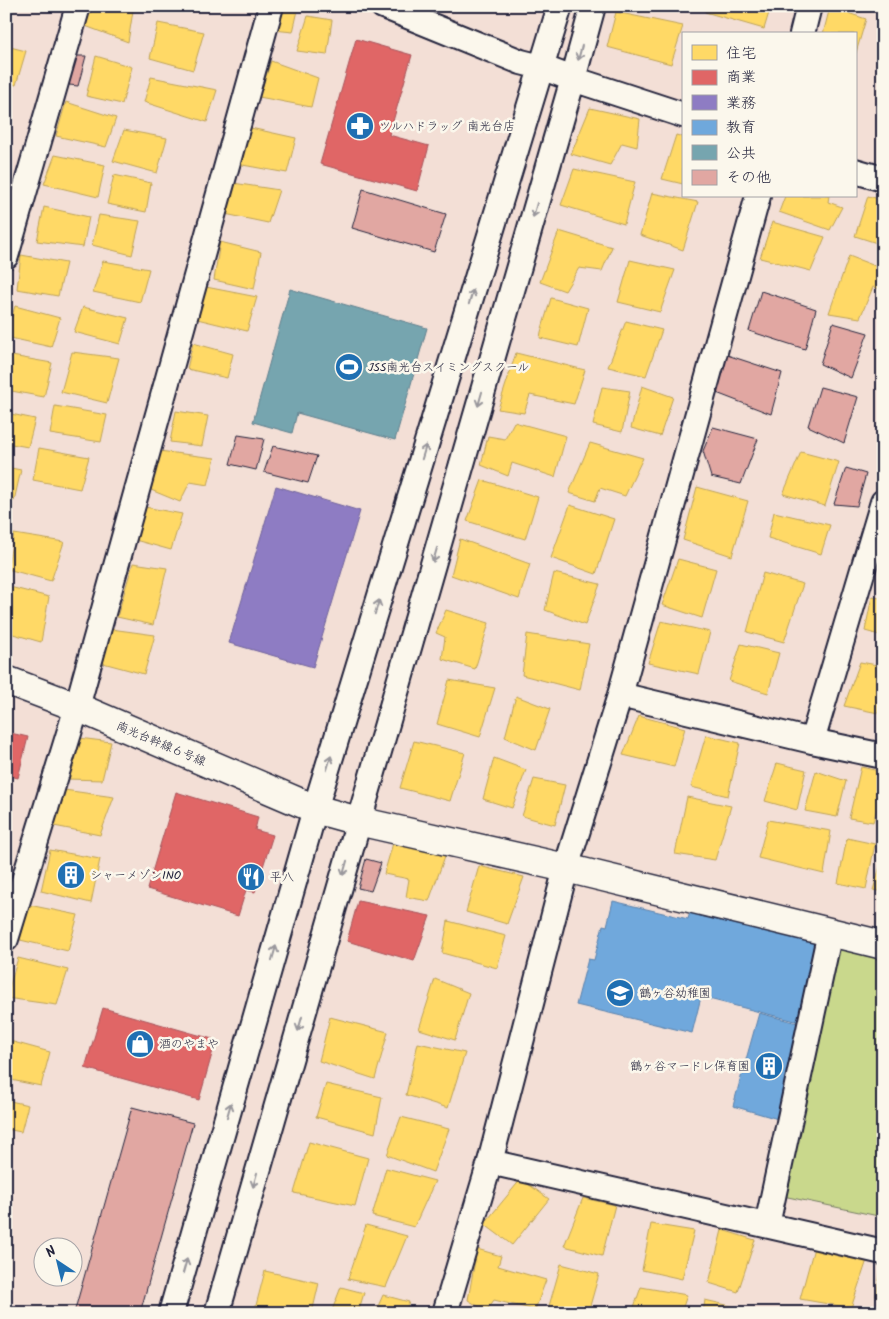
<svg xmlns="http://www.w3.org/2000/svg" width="889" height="1319" font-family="Kalam,'Klee One',sans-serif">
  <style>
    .green { fill: #c9d88c; stroke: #767d64 }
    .homes { fill: #ffd966; stroke: #bda259 }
    .shops { fill: #e06666; stroke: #a75259 }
    .offices { fill: #8e7cc3; stroke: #6e619a }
    .schools { fill: #6fa8dc; stroke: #5880ac }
    .public { fill: #76a5af; stroke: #5d7e8c }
    .building { fill: #e1a7a2; stroke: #22223b }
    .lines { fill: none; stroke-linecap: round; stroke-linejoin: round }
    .minor-casing { stroke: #22223b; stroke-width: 28 }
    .tertiary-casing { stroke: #22223b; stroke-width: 31 }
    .minor { stroke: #fbf7ec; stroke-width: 24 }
    .tertiary { stroke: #fbf7ec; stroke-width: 28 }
    .oneway { stroke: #99979c }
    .labels { text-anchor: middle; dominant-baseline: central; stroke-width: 5; stroke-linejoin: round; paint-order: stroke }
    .poi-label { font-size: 12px; fill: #22223b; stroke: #fbf7ec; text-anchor: start }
    .street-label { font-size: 12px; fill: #22223b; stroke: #fbf7ec }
  </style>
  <rect width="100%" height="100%" fill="#f3dfd6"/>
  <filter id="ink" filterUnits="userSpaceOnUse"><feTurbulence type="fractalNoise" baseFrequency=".02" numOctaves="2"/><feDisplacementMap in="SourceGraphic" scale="10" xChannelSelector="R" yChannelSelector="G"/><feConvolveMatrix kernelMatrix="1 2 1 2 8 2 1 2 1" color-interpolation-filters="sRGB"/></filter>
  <g filter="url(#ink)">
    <path class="green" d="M840,945L883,956V1217L783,1196Z"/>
    <path class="homes" d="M85,6H119V8L133,11L128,42L80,24Z
      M279,6H299L293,32L273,30Z
      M705,6H771L764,29L705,12Z
      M830,7L866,19L855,56V34H823Z
      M616,12L683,26L671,64L607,47Z
      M308,16L332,20L327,55L297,51Z
      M158,23L204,32L193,70L150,58Z
      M6,46L26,51L16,85L6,83Z
      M96,56L132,67L122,104L86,96Z
      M271,61L318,78L311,107L259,97Z
      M151,77L217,90L207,122L144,102Z
      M66,102L116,118L106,147L56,136Z
      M590,108L640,119L637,147L622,143L610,165L571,154Z
      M246,127L296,138L287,173L237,164Z
      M124,130L167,138L157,173L113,161Z
      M676,135L683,137V184L662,179Z
      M55,155L105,165L98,197L44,184Z
      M574,169L635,182L624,224L561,205Z
      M114,175L151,183L146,212L107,204Z
      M233,183L279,190L268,223L225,214Z
      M652,193L698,202L683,250L640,235Z
      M785,196H829L828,202L842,207L830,230L779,212Z
      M868,196L883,200V245L855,236Z
      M44,207L89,217L83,247L37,241Z
      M99,215L140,221L132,255L92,245Z
      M772,222L825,237L811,271L760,258Z
      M559,231L612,247L602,271L579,268L565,291L540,282Z
      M220,242L261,252L254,289L214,280Z
      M21,255L66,263L58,296L17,289Z
      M849,256L883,269V290L873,287L860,318L829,313Z
      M630,260L675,270L660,312L618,302Z
      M103,261L149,269L140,302L93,292Z
      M206,287L257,297L247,331L197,319Z
      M551,298L588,308L578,347L540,338L541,332Z
      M15,306L60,318L51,347L6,337Z
      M83,307L128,318L120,344L74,332Z
      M626,321L662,330L646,376L608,367Z
      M193,343L233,354L227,378L187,369Z
      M72,352L119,358L107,403L61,392Z
      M516,353L585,370L574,404L530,395L524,413L498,409Z
      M6,355L52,363L44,397L6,390Z
      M642,386L673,397L660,436L631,428Z
      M602,387L630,391L622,432L593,425Z
      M55,406L107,415L101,442L50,434Z
      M176,411L208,416L202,446L170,442Z
      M6,413L35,419L28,447L6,443Z
      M514,422L566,436L555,477L512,463L508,476L481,465L488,436L505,439Z
      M590,443L643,458L625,496L600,488L595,501L569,493Z
      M39,448L89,457L80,489L33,480Z
      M159,451L215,458L208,485L190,482L180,502L151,490Z
      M801,452L839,462L825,506L783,494Z
      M6,467L21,470L14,501L6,499Z
      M482,480L538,497L525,539L467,521Z
      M697,487L748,501L732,556L683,540Z
      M570,505L614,519L596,574L551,558Z
      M145,507L182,514L171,550L135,540Z
      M774,512L830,525L821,554L768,538Z
      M14,534L64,542L51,581L7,569Z
      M460,539L530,564L519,599L451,575Z
      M678,559L716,569L702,618L662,605Z
      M133,563L167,568L153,625L117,617Z
      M554,573L600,584L585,625L545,610Z
      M763,573L803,584L784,642L747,632Z
      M6,586L49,597L41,642L6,632Z
      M872,596L883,599V636L865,631Z
      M446,610L489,623L475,669L442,659L445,637L436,633Z
      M661,621L710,632L699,674L648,663Z
      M111,629L155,635L144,674L103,663Z
      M527,634L589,644L580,690L522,675Z
      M741,644L779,653L768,693L729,681Z
      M860,662L883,666V714L844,706Z
      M449,680L495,688L480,737L437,724Z
      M516,696L550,709L536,750L505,737Z
      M639,716L685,728L674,767L623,755Z
      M706,735L740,743L728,796L691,787Z
      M79,738L111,742L102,780L68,779Z
      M414,741L465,753L450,801L400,788Z
      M494,758L526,770L512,808L483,799Z
      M777,763L806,770L797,810L765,801Z
      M861,767L883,772V810L877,809L873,822L849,818Z
      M816,771L846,781L837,817L805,811Z
      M534,779L565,785L555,825L522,816Z
      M64,790L114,797L100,835L54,826Z
      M687,797L731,806L715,860L675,854Z
      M768,820L831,831L824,874L758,858Z
      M847,838L875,844L866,889L838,883Z
      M393,843L445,856L429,901L406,897L409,879L384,874Z
      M50,850L100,859L91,903L41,891Z
      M883,856V892L873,890Z
      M479,866L524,877L507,924L466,912Z
      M29,905L78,915L68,951L20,940Z
      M448,921L506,936L497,968L442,953Z
      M18,958L68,970L57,1005L6,998Z
      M435,979L469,993L455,1040L419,1029Z
      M330,1017L388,1032L375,1079L319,1061Z
      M6,1040L50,1052L41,1086L6,1079Z
      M418,1043L465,1053L448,1108L406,1095Z
      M326,1084L382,1097L375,1133L316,1117Z
      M6,1100L28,1105L21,1132L6,1129Z
      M401,1117L449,1129L433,1172L387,1155Z
      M309,1142L368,1158L355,1206L294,1193Z
      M386,1168L435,1181L414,1227L372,1216Z
      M521,1179L549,1199L512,1245L484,1224Z
      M583,1198L615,1205L602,1256L564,1246Z
      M651,1224L694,1231L682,1279L642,1270Z
      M366,1225L407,1236L386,1287L348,1279Z
      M722,1230L755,1240L738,1292L709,1283Z
      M815,1244L868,1257L851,1308L800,1299Z
      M477,1249L501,1256L498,1266L546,1280L535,1310L494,1300L486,1311L468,1300Z
      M882,1262H883V1297L876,1296Z
      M561,1264L599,1274L588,1313H547Z
      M265,1271L319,1283L312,1313H254Z
      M341,1287L364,1293L358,1313H331Z
      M641,1287L687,1295L681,1313H632Z
      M383,1295L409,1302L405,1313H375Z
      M705,1300L735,1307L733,1313H703Z"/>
    <path class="shops" d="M356,39L412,55L389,135L429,146L417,191L320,164Z
      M6,732L28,737L18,778L6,775Z
      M176,792L258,817L255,830L273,835L255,892L246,890L238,916L147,889Z
      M358,901L430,916L414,961L347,941Z
      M103,1008L216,1040L199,1100L85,1068Z"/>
    <path class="offices" d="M276,486L360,511L313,667L229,643Z"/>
    <path class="schools" d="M613,901L688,919L692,906L828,940L807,1024L701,997L692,1033L576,1005L588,959L594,960L603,925L607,926Z
      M759,1013L805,1025L778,1119L733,1106Z"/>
    <path class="public" d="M290,289L427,328L395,440L297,413L292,433L253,422Z"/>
    <path class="building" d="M70,56H86L78,86L61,84Z
      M363,189L446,214L434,252L352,228Z
      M761,291L816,309L805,349L749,331Z
      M833,323L868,333L851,378L820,364Z
      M727,355L782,373L771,414L714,392Z
      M820,387L858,397L844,443L808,426Z
      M713,427L758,439L741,484L711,477L703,451Z
      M238,435L264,439L256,470L230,464Z
      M273,446L317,456L308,483L264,472Z
      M846,468L866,474L857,506L834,504Z
      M366,859L381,863L371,891L358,888Z
      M132,1107L193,1123L140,1313H74Z"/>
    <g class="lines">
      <defs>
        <path id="minor" d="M383,6L521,62L541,67L573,79L683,115
          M802,34L809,6
          M855,171L883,179
          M6,256L78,6
          M620,695L812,741L883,756
          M812,741L883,502
          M6,939L77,707L271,6
          M490,1162L883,1252
          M767,1225L830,932
          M171,1313L315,809L560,6
          M217,1313L573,79L593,6
          M445,1313L490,1162L566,868L620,695L758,196"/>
        <path id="tertiary" d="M6,680L77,707L315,809L358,821L566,868L883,945"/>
      </defs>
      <use href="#minor" class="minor-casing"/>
      <use href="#tertiary" class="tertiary-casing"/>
      <use href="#minor" class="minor"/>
      <use href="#tertiary" class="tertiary"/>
    </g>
    <defs><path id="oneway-shaft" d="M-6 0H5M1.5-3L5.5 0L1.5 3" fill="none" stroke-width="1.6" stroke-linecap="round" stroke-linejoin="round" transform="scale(1.25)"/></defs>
    <g class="oneway">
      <use href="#oneway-shaft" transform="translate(580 53) rotate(105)"/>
      <use href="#oneway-shaft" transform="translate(535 210) rotate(106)"/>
      <use href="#oneway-shaft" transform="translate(471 297) rotate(-73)"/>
      <use href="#oneway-shaft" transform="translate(480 399) rotate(106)"/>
      <use href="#oneway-shaft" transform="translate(424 452) rotate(-73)"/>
      <use href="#oneway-shaft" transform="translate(435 555) rotate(106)"/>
      <use href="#oneway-shaft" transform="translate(377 607) rotate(-73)"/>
      <use href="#oneway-shaft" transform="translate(329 763) rotate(-73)"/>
      <use href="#oneway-shaft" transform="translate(345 868) rotate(106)"/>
      <use href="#oneway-shaft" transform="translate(274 953) rotate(-74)"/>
      <use href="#oneway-shaft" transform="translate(300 1024) rotate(106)"/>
      <use href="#oneway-shaft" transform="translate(229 1110) rotate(-74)"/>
      <use href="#oneway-shaft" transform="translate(255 1180) rotate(106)"/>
      <use href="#oneway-shaft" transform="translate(185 1266) rotate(-74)"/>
    </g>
  </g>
  <defs>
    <symbol id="pharmacy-disc" viewBox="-11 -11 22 22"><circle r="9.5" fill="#1f6fb2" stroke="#fbf7ec"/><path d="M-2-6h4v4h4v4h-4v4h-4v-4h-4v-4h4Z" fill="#fff"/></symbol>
    <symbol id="stadium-disc" viewBox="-11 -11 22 22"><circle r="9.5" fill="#1f6fb2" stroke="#fbf7ec"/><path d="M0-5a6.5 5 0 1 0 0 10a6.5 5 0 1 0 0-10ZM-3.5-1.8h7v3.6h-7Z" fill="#fff"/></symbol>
    <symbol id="building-disc" viewBox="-11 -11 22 22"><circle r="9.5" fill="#1f6fb2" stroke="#fbf7ec"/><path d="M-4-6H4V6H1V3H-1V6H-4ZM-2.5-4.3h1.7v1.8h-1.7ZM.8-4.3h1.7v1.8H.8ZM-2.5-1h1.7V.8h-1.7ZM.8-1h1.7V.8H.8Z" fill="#fff"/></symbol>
    <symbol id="restaurant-disc" viewBox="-11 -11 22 22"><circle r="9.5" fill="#1f6fb2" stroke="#fbf7ec"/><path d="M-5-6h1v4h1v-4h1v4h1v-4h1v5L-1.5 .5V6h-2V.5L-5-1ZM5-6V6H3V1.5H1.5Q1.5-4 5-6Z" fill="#fff"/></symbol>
    <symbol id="school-disc" viewBox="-11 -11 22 22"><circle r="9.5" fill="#1f6fb2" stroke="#fbf7ec"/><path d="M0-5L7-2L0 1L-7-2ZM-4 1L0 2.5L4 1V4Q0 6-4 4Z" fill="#fff"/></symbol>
    <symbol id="shop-disc" viewBox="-11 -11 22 22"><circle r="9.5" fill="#1f6fb2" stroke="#fbf7ec"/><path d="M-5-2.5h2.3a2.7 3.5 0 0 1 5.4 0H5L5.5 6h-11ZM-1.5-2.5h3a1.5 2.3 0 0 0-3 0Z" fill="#fff"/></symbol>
  </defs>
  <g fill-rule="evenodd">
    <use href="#pharmacy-disc" x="344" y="110" width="32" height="32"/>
    <use href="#stadium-disc" x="333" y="351" width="32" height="32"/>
    <use href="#building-disc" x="55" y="859" width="32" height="32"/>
    <use href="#restaurant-disc" x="235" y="861" width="32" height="32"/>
    <use href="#school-disc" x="604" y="977" width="32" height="32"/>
    <use href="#shop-disc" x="124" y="1028" width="32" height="32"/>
    <use href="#building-disc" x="753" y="1050" width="32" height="32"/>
  </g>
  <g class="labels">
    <g class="poi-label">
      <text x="379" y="126">ツルハドラッグ 南光台店</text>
      <text x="368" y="367">JSS南光台スイミングスクール</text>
      <text x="90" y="875">シャーメゾンINO</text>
      <text x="270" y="877">平八</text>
      <text x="639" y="993">鶴ヶ谷幼稚園</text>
      <text x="159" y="1044">酒のやまや</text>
      <text x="750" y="1066" text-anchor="end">鶴ヶ谷マードレ保育園</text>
    </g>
    <g class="street-label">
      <text transform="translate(161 744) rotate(23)">南光台幹線６号線</text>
    </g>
  </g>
  <rect width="889" height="1319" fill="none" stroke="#fbf7ec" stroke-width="25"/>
  <rect x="12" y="12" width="864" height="1294" fill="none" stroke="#22223b" stroke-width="2" filter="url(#ink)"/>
  <rect x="682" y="32" width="175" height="165" fill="#fbf7ec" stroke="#a4a2a5"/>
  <rect x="692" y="45" width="25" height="15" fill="#ffd966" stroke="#a4a2a5"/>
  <text x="726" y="58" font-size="15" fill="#22223b">住宅</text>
  <rect x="692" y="70" width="25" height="15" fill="#e06666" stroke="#a4a2a5"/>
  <text x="726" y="82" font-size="15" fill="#22223b">商業</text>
  <rect x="692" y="95" width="25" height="15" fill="#8e7cc3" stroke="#a4a2a5"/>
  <text x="726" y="108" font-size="15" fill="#22223b">業務</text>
  <rect x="692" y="120" width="25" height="15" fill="#6fa8dc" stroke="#a4a2a5"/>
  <text x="726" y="132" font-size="15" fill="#22223b">教育</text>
  <rect x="692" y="145" width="25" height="15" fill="#76a5af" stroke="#a4a2a5"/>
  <text x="726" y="158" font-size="15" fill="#22223b">公共</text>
  <rect x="692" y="170" width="25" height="15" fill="#e1a7a2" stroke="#a4a2a5"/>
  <text x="726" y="182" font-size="15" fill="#22223b">その他</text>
  <g transform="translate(58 1262) rotate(325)"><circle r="24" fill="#fbf7ec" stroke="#a4a2a5"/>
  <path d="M0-4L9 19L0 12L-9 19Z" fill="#1f6fb2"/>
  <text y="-8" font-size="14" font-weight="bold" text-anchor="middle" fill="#22223b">N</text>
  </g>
</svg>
